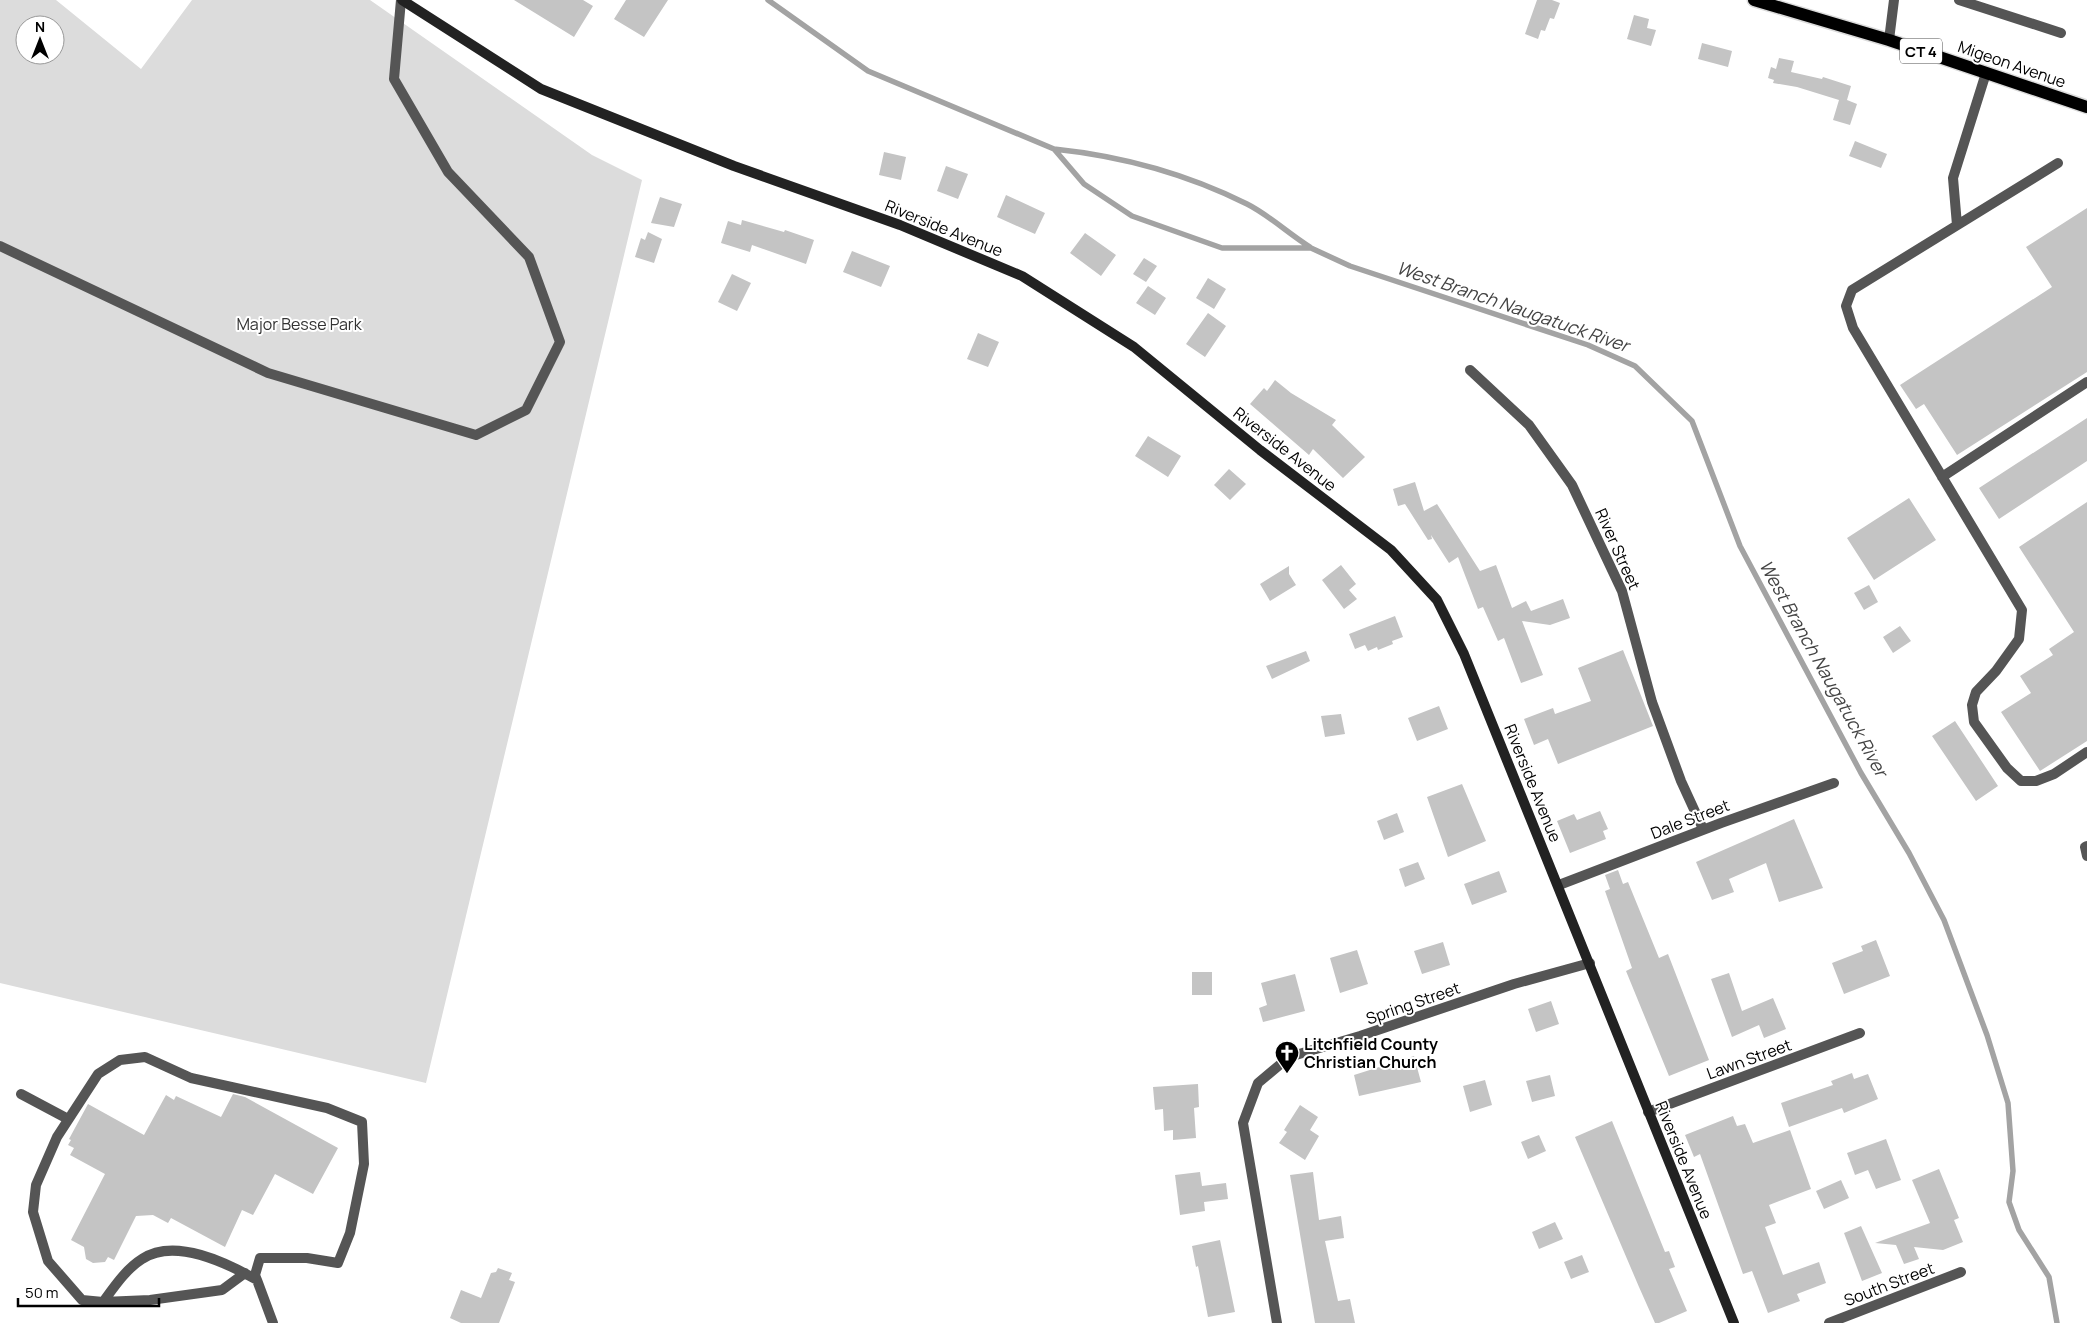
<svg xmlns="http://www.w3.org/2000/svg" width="2087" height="1323" font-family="Manrope,sans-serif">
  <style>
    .green { fill: #dcdcdc; fill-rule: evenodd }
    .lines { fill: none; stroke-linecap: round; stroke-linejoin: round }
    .stream { stroke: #a3a3a3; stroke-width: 5.5 }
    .building { fill: #c4c4c4 }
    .primary-casing { stroke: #dbdbdb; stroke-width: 15 }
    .lane { stroke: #555; stroke-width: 10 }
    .street { stroke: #555; stroke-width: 10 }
    .secondary { stroke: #222; stroke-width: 10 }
    .primary { stroke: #000; stroke-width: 12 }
    .labels { text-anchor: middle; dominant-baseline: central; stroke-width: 4; stroke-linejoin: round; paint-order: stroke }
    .shield { fill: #fff; stroke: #4c4c4c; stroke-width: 1 }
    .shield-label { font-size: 15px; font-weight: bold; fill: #000 }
    .street-label { font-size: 16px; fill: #000; stroke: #fff }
    .park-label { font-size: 16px; fill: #333; stroke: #fff }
    .poi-label { font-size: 16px; font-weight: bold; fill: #000; stroke: #fff; text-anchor: start }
    .water-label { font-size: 18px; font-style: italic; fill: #444; stroke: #fff }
  </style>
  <rect width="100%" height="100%" fill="#fff"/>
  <path class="green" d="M0,0H56L141,69L192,0H370L592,155L642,180L426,1083L0,983ZM25,25H55V55H25Z"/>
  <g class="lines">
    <path class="stream" d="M768,0L868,71L1054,149L1084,184L1132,216L1222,248H1311L1350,266L1588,345L1635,366L1692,421L1740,546L1861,773L1909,853L1944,920L1987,1035L2008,1103L2013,1171L2009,1202L2019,1230L2049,1277L2057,1323
      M1054,149C1121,156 1187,174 1247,204C1269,215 1289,234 1310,247"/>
  </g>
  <path class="building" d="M514,0H583L593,6L574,37Z
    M626,0H668L644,37L614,19Z
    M1537,0H1552L1560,3L1554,19L1550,18L1545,31L1541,30L1538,39L1525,34Z
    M1634,15L1649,19L1647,28L1656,30L1651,46L1627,39Z
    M1702,43L1732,51L1728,67L1698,59Z
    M1779,58L1794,61L1791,72L1822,79L1823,77L1851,86L1847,100L1857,104L1850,125L1833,120L1839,100L1797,87L1773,83L1774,80L1768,78L1771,67L1776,69Z
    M1855,141L1887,154L1881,168L1849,156Z
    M884,152L906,157L901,180L879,175Z
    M946,166L968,174L958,199L937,191Z
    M1006,195L1045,213L1035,234L997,217Z
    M660,197L682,204L674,227L651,223Z
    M2087,208V372L1957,455L1924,404L1916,409L1900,385L2052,287L2026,247Z
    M742,220L784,232L785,230L814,240L806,264L752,245L750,252L721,243L728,221L741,225Z
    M648,232L662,239L654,263L635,257L641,238L645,240Z
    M1085,233L1116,255L1101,276L1070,253Z
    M852,251L890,266L881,287L843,272Z
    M1144,258L1157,266L1146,282L1133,274Z
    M732,274L751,283L737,311L718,302Z
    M1208,278L1226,289L1214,309L1196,298Z
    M1148,286L1166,298L1155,315L1136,303Z
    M1208,313L1226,326L1205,357L1186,344Z
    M978,333L999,342L988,367L967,359Z
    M1275,380L1291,393L1336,420L1332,425L1365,457L1343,478L1313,449L1309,455L1250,404L1264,388L1267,391Z
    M2087,418V461L1999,519L1979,488Z
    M1148,436L1181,456L1168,477L1135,456Z
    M1229,469L1246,484L1230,500L1214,485Z
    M1415,482L1424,511L1437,504L1480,571L1496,565L1512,608L1526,601L1531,611L1563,599L1570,618L1550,625L1522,621L1543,675L1521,683L1504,638L1498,641L1483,607L1478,609L1458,557L1449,563L1431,535L1432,539L1428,540L1405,504L1398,506L1393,489Z
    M1909,498L1936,540L1874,580L1847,538Z
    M2087,502V741L2040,771L2001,712L2031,693L2020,676L2053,655L2049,649L2074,632L2019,547Z
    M1341,565L1356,584L1349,590L1357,599L1344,609L1322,580Z
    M1289,566V574L1296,585L1270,601L1260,584Z
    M1869,585L1878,602L1864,610L1854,593Z
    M1395,616L1403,637L1392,641L1393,644L1378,650L1377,647L1368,651L1365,645L1355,649L1349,634Z
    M1900,626L1911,641L1893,653L1883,637Z
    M1623,650L1653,726L1558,764L1548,739L1534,745L1524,719L1553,708L1555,714L1591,701L1578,668Z
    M1306,651L1310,661L1272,679L1266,666Z
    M1439,706L1448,729L1417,741L1408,718Z
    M1341,714L1345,734L1325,737L1321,716Z
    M1955,721L1998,786L1976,801L1932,736Z
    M1462,784L1486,841L1448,857L1427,797Z
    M1600,811L1608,829L1603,831L1606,839L1570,853L1557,821L1574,814L1577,820Z
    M1397,813L1404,832L1384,840L1377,821Z
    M1794,819L1823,888L1779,902L1766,863L1729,879L1734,892L1712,900L1696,862Z
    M1418,862L1425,879L1405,887L1399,869Z
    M1618,870L1623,884L1628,882L1659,958L1668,954L1709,1060L1669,1076L1626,971L1632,968L1605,891L1610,889L1605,875Z
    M1499,871L1507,892L1472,905L1464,884Z
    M1876,940L1890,976L1844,994L1832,963L1863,951L1861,946Z
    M1443,942L1450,965L1422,974L1414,951Z
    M1357,950L1368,984L1340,993L1330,958Z
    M1192,972H1212V995H1192Z
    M1729,973L1742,1011L1773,998L1786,1029L1764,1038L1759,1025L1732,1037L1711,979Z
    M1295,974L1305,1011L1263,1022L1259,1008L1267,1005L1261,983Z
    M1551,1001L1559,1024L1536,1032L1528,1009Z
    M1414,1056L1421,1082L1359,1096L1354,1075Z
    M1852,1073L1854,1079L1868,1074L1878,1099L1844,1113L1842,1108L1789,1127L1781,1103L1833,1085L1831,1081Z
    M1550,1075L1555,1096L1532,1102L1526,1081Z
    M1485,1080L1492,1105L1470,1112L1463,1086Z
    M1198,1084L1199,1107L1194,1108L1196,1138L1173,1140V1130L1164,1131L1163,1109L1155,1110L1153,1087Z
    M233,1094L245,1097L338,1148L313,1194L275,1174L253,1215L242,1210L225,1247L171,1218L168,1223L153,1215L136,1216L114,1260L108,1257L105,1262L93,1263L86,1259L84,1247L71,1240L105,1174L70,1155L74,1148L68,1145L71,1140L69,1139L88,1104L144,1135L166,1095L174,1100L176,1096L221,1117Z
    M1300,1105L1318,1117L1310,1130L1319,1136L1305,1160L1279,1143L1287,1132L1284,1130Z
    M1733,1116L1737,1126L1745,1124L1753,1143L1790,1130L1811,1189L1769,1205L1776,1223L1765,1227L1783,1275L1819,1262L1826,1283L1797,1294L1800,1301L1768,1313L1752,1271L1743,1274L1700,1154L1694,1157L1685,1135Z
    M1612,1121L1665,1252L1669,1251L1675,1267L1669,1269L1687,1311L1659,1323H1655L1639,1287L1575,1137Z
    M1539,1135L1546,1151L1528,1159L1521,1142Z
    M1886,1139L1901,1180L1876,1189L1868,1170L1855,1175L1847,1153Z
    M1939,1169L1959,1218L1954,1220L1963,1242L1943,1250L1914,1247L1919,1259L1904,1264L1896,1245L1875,1243L1930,1223L1912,1180Z
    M1200,1172L1202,1186L1226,1183L1228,1199L1204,1202L1205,1211L1180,1215L1175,1175Z
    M1313,1172L1319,1220L1341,1216L1344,1238L1325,1241L1338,1301L1350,1299L1355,1323H1315L1290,1175Z
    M1841,1180L1849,1198L1824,1209L1816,1191Z
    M1555,1222L1563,1239L1539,1249L1532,1232Z
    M1861,1226L1882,1273L1862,1281L1844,1233Z
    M1220,1240L1235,1312L1208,1317L1198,1266L1196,1267L1192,1246Z
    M1582,1255L1589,1272L1571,1279L1564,1262Z
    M498,1268L512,1273L509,1280L515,1282L499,1323H461L450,1318L461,1290L481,1298L491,1273L496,1272Z"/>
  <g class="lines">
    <defs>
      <path id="primary" d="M1754,0L1889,40L2087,107"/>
    </defs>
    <use href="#primary" class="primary-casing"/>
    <path class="lane" d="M1959,0L2061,33
      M2058,163L1852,290L1846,306L1853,328L2022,610L2019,639L1996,671L1976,692L1972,705L1974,722L2007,768L2021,781H2036L2054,774L2087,752
      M1957,225L1953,178L1986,73
      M0,246L268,373L476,435L526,410L560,342L529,257L448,172L394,79L401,0
      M1942,477L2087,382
      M2087,846L2085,847L2087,856
      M21,1094L68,1119
      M257,1280C227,1263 175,1237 142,1259C126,1269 114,1287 103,1302L82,1300L48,1261L33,1212L36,1185L57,1137L98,1074L120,1060L145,1057L191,1078L327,1108L362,1122L364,1164L350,1233L338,1263L307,1258H260L255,1275L257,1280L273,1323
      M103,1302L150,1300L222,1290L245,1273"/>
    <path class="street" d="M1889,40L1894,0
      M1470,370L1529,425L1572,485L1622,591L1652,702L1681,781L1703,829
      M1559,885L1721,823L1834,783
      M1648,1112L1860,1033
      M1277,1323L1243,1123L1258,1083L1289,1057L1360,1036L1514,984L1590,963
      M1829,1323L1961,1272"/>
    <path class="secondary" d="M402,0L541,89L734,166L900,225L1022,276L1134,347L1260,450L1391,550L1437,600L1464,654L1734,1323"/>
    <use href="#primary" class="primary"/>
  </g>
  <defs>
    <symbol id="church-pin" viewBox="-11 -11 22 30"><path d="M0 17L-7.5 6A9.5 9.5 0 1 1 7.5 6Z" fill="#000" stroke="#fff"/><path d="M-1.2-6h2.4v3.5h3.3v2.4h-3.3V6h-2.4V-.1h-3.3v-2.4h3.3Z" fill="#fff"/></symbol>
  </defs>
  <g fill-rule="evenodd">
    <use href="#church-pin" x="1273" y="1039" width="28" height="38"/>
  </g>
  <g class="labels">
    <rect class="shield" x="1900" y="38.5" width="42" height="25" rx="4"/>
    <g class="shield-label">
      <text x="1921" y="51">CT 4</text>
    </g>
    <g class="street-label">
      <text transform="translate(2012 64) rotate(19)">Migeon Avenue</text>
      <text transform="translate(944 228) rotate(22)">Riverside Avenue</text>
      <text transform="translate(1285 449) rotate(38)">Riverside Avenue</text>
      <text transform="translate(1618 549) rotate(66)">River Street</text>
      <text transform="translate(1533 783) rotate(68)">Riverside Avenue</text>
      <text transform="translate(1690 819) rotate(-21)">Dale Street</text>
      <text transform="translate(1413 1003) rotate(-19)">Spring Street</text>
      <text transform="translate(1749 1059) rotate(-20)">Lawn Street</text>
      <text transform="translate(1684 1160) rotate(68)">Riverside Avenue</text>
      <text transform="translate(1889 1284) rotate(-21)">South Street</text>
    </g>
    <g class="park-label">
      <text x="299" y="324">Major Besse Park</text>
    </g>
    <g class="poi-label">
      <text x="1304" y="1044">Litchfield County<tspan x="1304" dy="18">Christian Church</tspan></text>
    </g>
    <g class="water-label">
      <text transform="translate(1513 306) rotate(19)">West Branch Naugatuck River</text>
      <text transform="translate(1824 668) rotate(61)">West Branch Naugatuck River</text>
    </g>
  </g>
  <g transform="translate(40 40)"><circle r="24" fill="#ffffff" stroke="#999999"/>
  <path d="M0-4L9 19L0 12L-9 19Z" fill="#000000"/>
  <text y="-8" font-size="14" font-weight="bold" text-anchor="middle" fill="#000000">N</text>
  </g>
  <path d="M18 1298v8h141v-8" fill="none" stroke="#000000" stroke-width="2.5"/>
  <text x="25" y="1298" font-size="15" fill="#000000" stroke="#ffffff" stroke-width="4" paint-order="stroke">50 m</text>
</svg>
